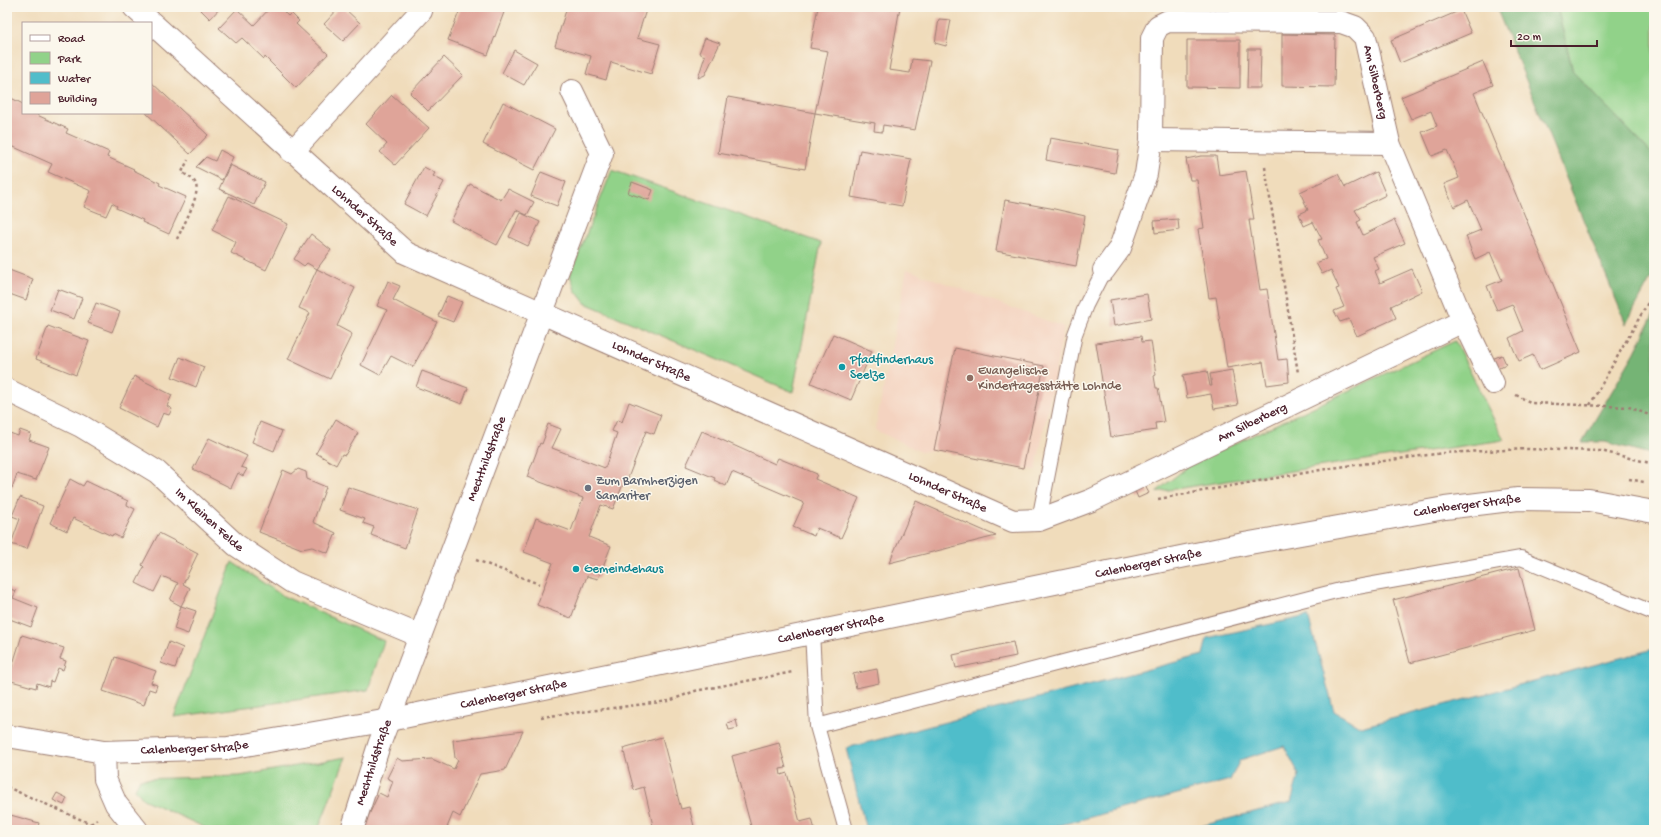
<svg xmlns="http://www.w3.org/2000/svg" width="1661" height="837" font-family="'Gochi Hand',sans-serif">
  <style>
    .built { fill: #f4d3c0 }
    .green { fill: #91d289; stroke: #6e785a }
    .forest { fill: #74b475; stroke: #5f6a50 }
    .water { fill: #50bdca; stroke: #4d6e7a }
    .building { fill: #dfa499 }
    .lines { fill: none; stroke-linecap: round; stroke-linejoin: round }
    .service-casing { stroke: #9d7e73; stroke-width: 16 }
    .minor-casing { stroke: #9d7e73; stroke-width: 24 }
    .tertiary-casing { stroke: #9d7e73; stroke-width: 24 }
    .path { stroke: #9d7e73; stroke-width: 2.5; stroke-dasharray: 3 3; stroke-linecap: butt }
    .service { stroke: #fff; stroke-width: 14 }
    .minor { stroke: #fff; stroke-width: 22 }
    .tertiary { stroke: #fff; stroke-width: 22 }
    .culture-dot { fill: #0f9aa8; stroke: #fbf7ec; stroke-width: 1.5 }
    .education-dot { fill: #8d6e63; stroke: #fbf7ec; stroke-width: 1.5 }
    .worship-dot { fill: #6b7280; stroke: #fbf7ec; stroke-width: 1.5 }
    .labels { text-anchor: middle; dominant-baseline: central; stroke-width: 3; stroke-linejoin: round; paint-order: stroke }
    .street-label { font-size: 13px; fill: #4a1f2b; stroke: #fbf7ec }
    .culture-label { font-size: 13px; fill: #0d838f; stroke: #fbf7ec; text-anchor: start }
    .education-label { font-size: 13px; fill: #785e54; stroke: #fbf7ec; text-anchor: start }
    .worship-label { font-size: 13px; fill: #5b616d; stroke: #fbf7ec; text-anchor: start }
  </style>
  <rect width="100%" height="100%" fill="#fbf7ec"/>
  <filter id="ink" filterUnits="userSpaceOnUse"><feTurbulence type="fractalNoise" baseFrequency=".025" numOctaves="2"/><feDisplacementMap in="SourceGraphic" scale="8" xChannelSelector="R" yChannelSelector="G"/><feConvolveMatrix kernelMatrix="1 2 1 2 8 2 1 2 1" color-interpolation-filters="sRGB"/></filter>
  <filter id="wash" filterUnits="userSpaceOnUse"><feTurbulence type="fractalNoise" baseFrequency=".012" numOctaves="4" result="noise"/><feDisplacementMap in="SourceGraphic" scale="16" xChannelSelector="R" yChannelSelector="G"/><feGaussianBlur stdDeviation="0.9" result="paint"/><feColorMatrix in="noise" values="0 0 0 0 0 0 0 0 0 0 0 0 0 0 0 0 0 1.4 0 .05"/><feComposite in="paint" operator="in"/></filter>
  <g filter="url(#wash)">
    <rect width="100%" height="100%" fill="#f0dcbb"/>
    <path class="built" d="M907,269L1064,327L1036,470L934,450L921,452L875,430Z"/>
    <path class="green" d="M1557,7H1654V156L1573,72Z
      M612,170L821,243L793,392L585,303L575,290L570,275Z
      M1455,341L1504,440L1330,465L1156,492L1191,464Z
      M232,562L283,596L384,641L368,690L174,717Z
      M346,757L318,830H210L143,799L135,789L140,779L240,776Z"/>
    <path class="forest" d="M1496,7H1557L1573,72L1654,156V273L1626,324Z
      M1654,313V455L1605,442H1582L1635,352Z"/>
    <path class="water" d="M1308,616L1334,711L1361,727L1654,649V830H1187L1291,802L1299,774L1284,746L1240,760L1230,780L1042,830H866L846,748L1203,655L1207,638Z"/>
    <g id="blocks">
      <path class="building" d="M7,7H12L7,18Z
        M201,7H221L210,19L200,9Z
        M271,7H279L288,16L291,13L299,21L296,24L328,54L296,88L265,57L264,59L242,38L236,43L219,28L237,9L254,25Z
        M340,7H343L360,23L343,41L324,24Z
        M461,7H506L488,55L448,40Z
        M567,7H647L637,38L660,44L651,74L611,62L606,80L586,74L591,56L555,46Z
        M818,7H900L889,70L910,73L912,59L930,61L915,130L883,125L882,132L874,131L875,123L815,113L828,51L810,48Z
        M1461,10L1471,33L1400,63L1391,40Z
        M939,19L951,20L946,46L935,43Z
        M1282,34L1335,35L1334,87L1282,86Z
        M705,38L720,43L705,75L698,78L705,56L699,53Z
        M1187,40H1240V88L1187,87Z
        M1248,49H1261L1260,88H1247Z
        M514,50L537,63L524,85L502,73Z
        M444,57L463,75L428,111L410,93Z
        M1483,62L1493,85L1474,93L1581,352L1540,370L1533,355L1519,361L1514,350L1509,338L1523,331L1512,304L1497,310L1492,299L1487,286L1502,280L1490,252L1475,259L1470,247L1466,236L1481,230L1468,200L1454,207L1449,196L1444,184L1459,178L1447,150L1432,156L1422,132L1437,126L1431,111L1411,119L1401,97Z
        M151,82L208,135L190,154L146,113H151Z
        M392,95L429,128L395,165L380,152L387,144L366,124Z
        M728,97L815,113L805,169L718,153Z
        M11,98L23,104V113H38L37,115L68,129L66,133L109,152L107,157L134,169L133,170L160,183L159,185L186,197L169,234L142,222L143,220L116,208L117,206L112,203L106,216L84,207L91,191L48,172L52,164L7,144V106Z
        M503,102L555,129L534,170L483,144Z
        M1050,138L1119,150L1115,173L1046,160Z
        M220,150L233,157L222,180L196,167L206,157L215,161Z
        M860,150L911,159L902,206L851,197Z
        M1201,156H1216L1219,175L1246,171L1254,220H1249L1260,290L1267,289L1278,360L1287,359L1289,382L1267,385L1263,362L1227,368L1216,297L1209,298L1198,229L1204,228L1197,180H1190L1186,159Z
        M230,165L265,182L254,205L219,189Z
        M424,167L435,173L433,176L444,182L426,216L404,204Z
        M541,172L566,182L557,206L531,196Z
        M1376,172L1386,195L1355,210L1361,220L1357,222L1363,235L1394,220L1405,243L1373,257L1379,269L1375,271L1380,283L1412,269L1422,291L1391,306L1396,318L1357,336L1349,319L1340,322L1334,311L1344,307L1336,289L1339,288L1331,270L1322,274L1316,263L1326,259L1318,240L1322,239L1313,222L1304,226L1299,214L1308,210L1300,192L1338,174L1345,187Z
        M632,182L653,190L649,200L628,193Z
        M470,184L501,200L508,189L534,202L527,215L516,210L497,245L451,221Z
        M229,196L288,224L266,270L231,253L236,242L212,230Z
        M1005,200L1050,208L1085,216L1076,266L996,251Z
        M521,213L540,222L528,246L509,237Z
        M1178,219L1179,230L1155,233L1154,221Z
        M311,234L331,250L317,269L355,288L337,326L352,334L330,379L288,359L310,313L299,308L317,269L307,263L304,266L294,259Z
        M9,270L33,279L26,300L7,293V276Z
        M388,281L400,286L393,300L437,322L413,367L391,356L380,375L361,365L387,310L377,306Z
        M58,289L82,298L74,319L50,310Z
        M1147,294L1151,319L1114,326L1110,300Z
        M447,296L462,302L453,322L438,316Z
        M96,303L120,312L112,332L88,323Z
        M48,326L89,341L76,375L36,359Z
        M833,334L872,351L851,400L811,383Z
        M1141,336L1142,342L1151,341L1156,375L1154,376L1156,388H1158L1164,422L1155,423L1156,430L1111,437L1096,343Z
        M955,348L1044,366L1023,468L934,450Z
        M1502,355L1506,364L1496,369L1492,359Z
        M180,357L204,367L196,387L172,377Z
        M1232,370L1238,405L1214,409L1211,394L1187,398L1183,375L1207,371L1210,386H1212L1210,374Z
        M422,371L468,388L462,404L416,387Z
        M134,376L172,395L167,406L172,409L169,415L163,413L157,427L119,408Z
        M629,402L661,415L654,434L646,431L628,478L626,477L613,509L601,505L589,537L611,546L598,579L587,576L571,618L537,605L553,563L524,552L536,518L571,531L583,498L527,477L540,443L542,444L545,436L544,435L548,424L561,429L552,448L605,468L617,433L612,431L617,420L622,422Z
        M336,419L358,433L345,455L342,454L336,465L316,453Z
        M260,422L282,431L274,451L252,442Z
        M20,430L31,434L29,440L49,447L36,480L17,474L12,488L7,486V432L18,436Z
        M702,431L775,464L778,458L817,474L815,479L859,498L841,538L817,528L814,536L793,527L804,503L732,472L726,486L714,480L715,478L686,466Z
        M209,438L247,456L241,467L247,469L243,476L238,473L231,488L193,469Z
        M298,469L306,472L307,479L326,487L313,522L336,533L328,553L312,547L302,549L259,532L283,470L292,474Z
        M70,479L83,486L86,481L128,501L127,505L135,509L121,538L113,534L112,536L73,518L67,531L50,523Z
        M1145,486L1149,493L1138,498L1135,491Z
        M348,487L418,510L405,548L371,535L374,527L363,523L365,519L340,510Z
        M20,497L43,506L27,549L11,544L20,519L12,516Z
        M916,501L996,536L889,563Z
        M159,533L198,553L183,584L190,588L181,606L196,611L188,634L174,629L181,606L170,600L178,583L162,576L154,592L136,583L144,567L142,565Z
        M1519,568L1535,630L1410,663L1393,600Z
        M7,588L16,591L13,598L38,608L31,627L7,618Z
        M22,635L64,648L60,659L66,661L63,670L58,668L53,682L50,681L49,687L37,683L36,688L8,680Z
        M169,642L183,648L175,668L161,663Z
        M1013,642L1016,656L956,668L953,655Z
        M115,657L156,671L151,683L157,685L155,691L149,689L144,705L103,691Z
        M877,669L879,683L856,688L853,674Z
        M736,720L738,728L729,730L727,723Z
        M523,731L505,770L480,774L460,817L453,813L446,830H362L379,793L387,797L393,781L387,778L397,758L402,761L432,759L454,769L458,760L455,758L453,740Z
        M662,737L681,809L689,807L695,830H654L644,787L634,790L623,748Z
        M779,743L786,768L780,769L781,775L787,773L800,822L812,819L815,830H752L732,756Z
        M57,793L67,798L64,805L53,800Z
        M7,814L39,823L37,830H7Z"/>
    </g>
  </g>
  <g filter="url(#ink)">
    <use href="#blocks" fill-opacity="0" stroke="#9d7e73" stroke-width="1"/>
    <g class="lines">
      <defs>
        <path id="service" d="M1039,520L1075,334L1086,305L1104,270
          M812,632L817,726L846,830
          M817,726L1340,590L1521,558L1654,613"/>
        <g id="minor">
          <path id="s1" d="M134,7L406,253L1013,521L1039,520L1092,500L1463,321"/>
          <path d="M1151,140L1389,143"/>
          <path d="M292,152L421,11L422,7"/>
          <path id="s2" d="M1104,270L1120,248L1146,174L1151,140L1152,38L1158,26L1168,21L1341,22L1355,27L1365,37L1389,143L1463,321L1493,383"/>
          <path id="s3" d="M7,390L81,426L157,472L236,545L292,582L420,636"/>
          <path d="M104,752L105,779L116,804L137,830"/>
          <path id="s4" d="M352,830L379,745L602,153L572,91"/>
        </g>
        <g id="tertiary">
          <path id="s5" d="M7,736L104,752L228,748L389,720L1244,544L1445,508L1518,499L1589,500L1654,512"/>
        </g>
      </defs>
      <use href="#service" class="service-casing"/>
      <use href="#minor" class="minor-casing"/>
      <use href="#tertiary" class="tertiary-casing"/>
      <path class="path" d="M1265,167L1298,373
        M177,239C182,228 200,196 196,185C195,179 187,176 182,172L188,160
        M1516,395L1532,403L1629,407L1654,417
        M1590,405L1654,292
        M1629,479L1644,482
        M1158,499L1332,468L1443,453L1526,449L1601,451L1654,464
        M476,560L539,584
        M541,717L669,701L695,691L793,672
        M7,787L91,824
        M89,830L91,824L97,819"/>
      <use href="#service" class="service"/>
      <use href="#minor" class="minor"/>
      <use href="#tertiary" class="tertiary"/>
    </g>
  </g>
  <g class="culture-dot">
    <circle cx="842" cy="367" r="4"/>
    <circle cx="576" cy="569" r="4"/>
  </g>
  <circle class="education-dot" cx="970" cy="378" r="4"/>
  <circle class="worship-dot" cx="588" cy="488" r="4"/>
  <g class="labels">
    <g class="street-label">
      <text stroke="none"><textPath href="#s2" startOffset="515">Am Silberberg</textPath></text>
      <text stroke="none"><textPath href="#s1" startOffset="311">Lohnder Straße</textPath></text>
      <text stroke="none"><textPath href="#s1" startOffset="635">Lohnder Straße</textPath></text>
      <text stroke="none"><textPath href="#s1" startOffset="1291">Am Silberberg</textPath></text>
      <text stroke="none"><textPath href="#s4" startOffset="395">Mechthildstraße</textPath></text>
      <text stroke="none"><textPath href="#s1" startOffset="959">Lohnder Straße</textPath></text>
      <text stroke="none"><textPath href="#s5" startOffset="1485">Calenberger Straße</textPath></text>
      <text stroke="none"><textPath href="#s3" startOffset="242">Im Kleinen Felde</textPath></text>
      <text stroke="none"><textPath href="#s5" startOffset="1161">Calenberger Straße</textPath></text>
      <text stroke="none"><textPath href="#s5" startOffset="837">Calenberger Straße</textPath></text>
      <text stroke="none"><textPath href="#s5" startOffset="513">Calenberger Straße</textPath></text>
      <text stroke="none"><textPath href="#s5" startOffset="189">Calenberger Straße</textPath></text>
      <text stroke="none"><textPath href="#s4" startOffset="71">Mechthildstraße</textPath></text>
    </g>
    <g class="culture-label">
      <text x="850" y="360">Pfadfinderhaus<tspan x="850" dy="15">Seelze</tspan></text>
      <text x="584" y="569">Gemeindehaus</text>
    </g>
    <g class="education-label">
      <text x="978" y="371">Evangelische<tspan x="978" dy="15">Kindertagesstätte Lohnde</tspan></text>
    </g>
    <g class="worship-label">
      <text x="596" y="481">Zum Barmherzigen<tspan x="596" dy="15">Samariter</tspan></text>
    </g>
  </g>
  <rect width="1661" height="837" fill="none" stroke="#fbf7ec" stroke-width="24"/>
  <rect x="22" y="22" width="130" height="92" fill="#fbf7ec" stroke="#b4a19f"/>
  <rect x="30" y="35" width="20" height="6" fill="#ffffff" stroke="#b4a19f"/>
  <text x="58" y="42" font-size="12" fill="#4a1f2b">Road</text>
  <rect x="30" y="52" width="20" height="12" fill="#91d289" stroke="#b4a19f"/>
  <text x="58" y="62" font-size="12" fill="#4a1f2b">Park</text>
  <rect x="30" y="72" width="20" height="12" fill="#50bdca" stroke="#b4a19f"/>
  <text x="58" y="82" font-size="12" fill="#4a1f2b">Water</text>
  <rect x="30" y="92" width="20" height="12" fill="#dfa499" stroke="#b4a19f"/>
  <text x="58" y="102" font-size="12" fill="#4a1f2b">Building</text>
  <path d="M1511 40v6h86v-6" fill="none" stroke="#4a1f2b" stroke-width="2"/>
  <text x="1517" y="40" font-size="12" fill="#4a1f2b" stroke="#fbf7ec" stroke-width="3" paint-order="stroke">20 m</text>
</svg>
